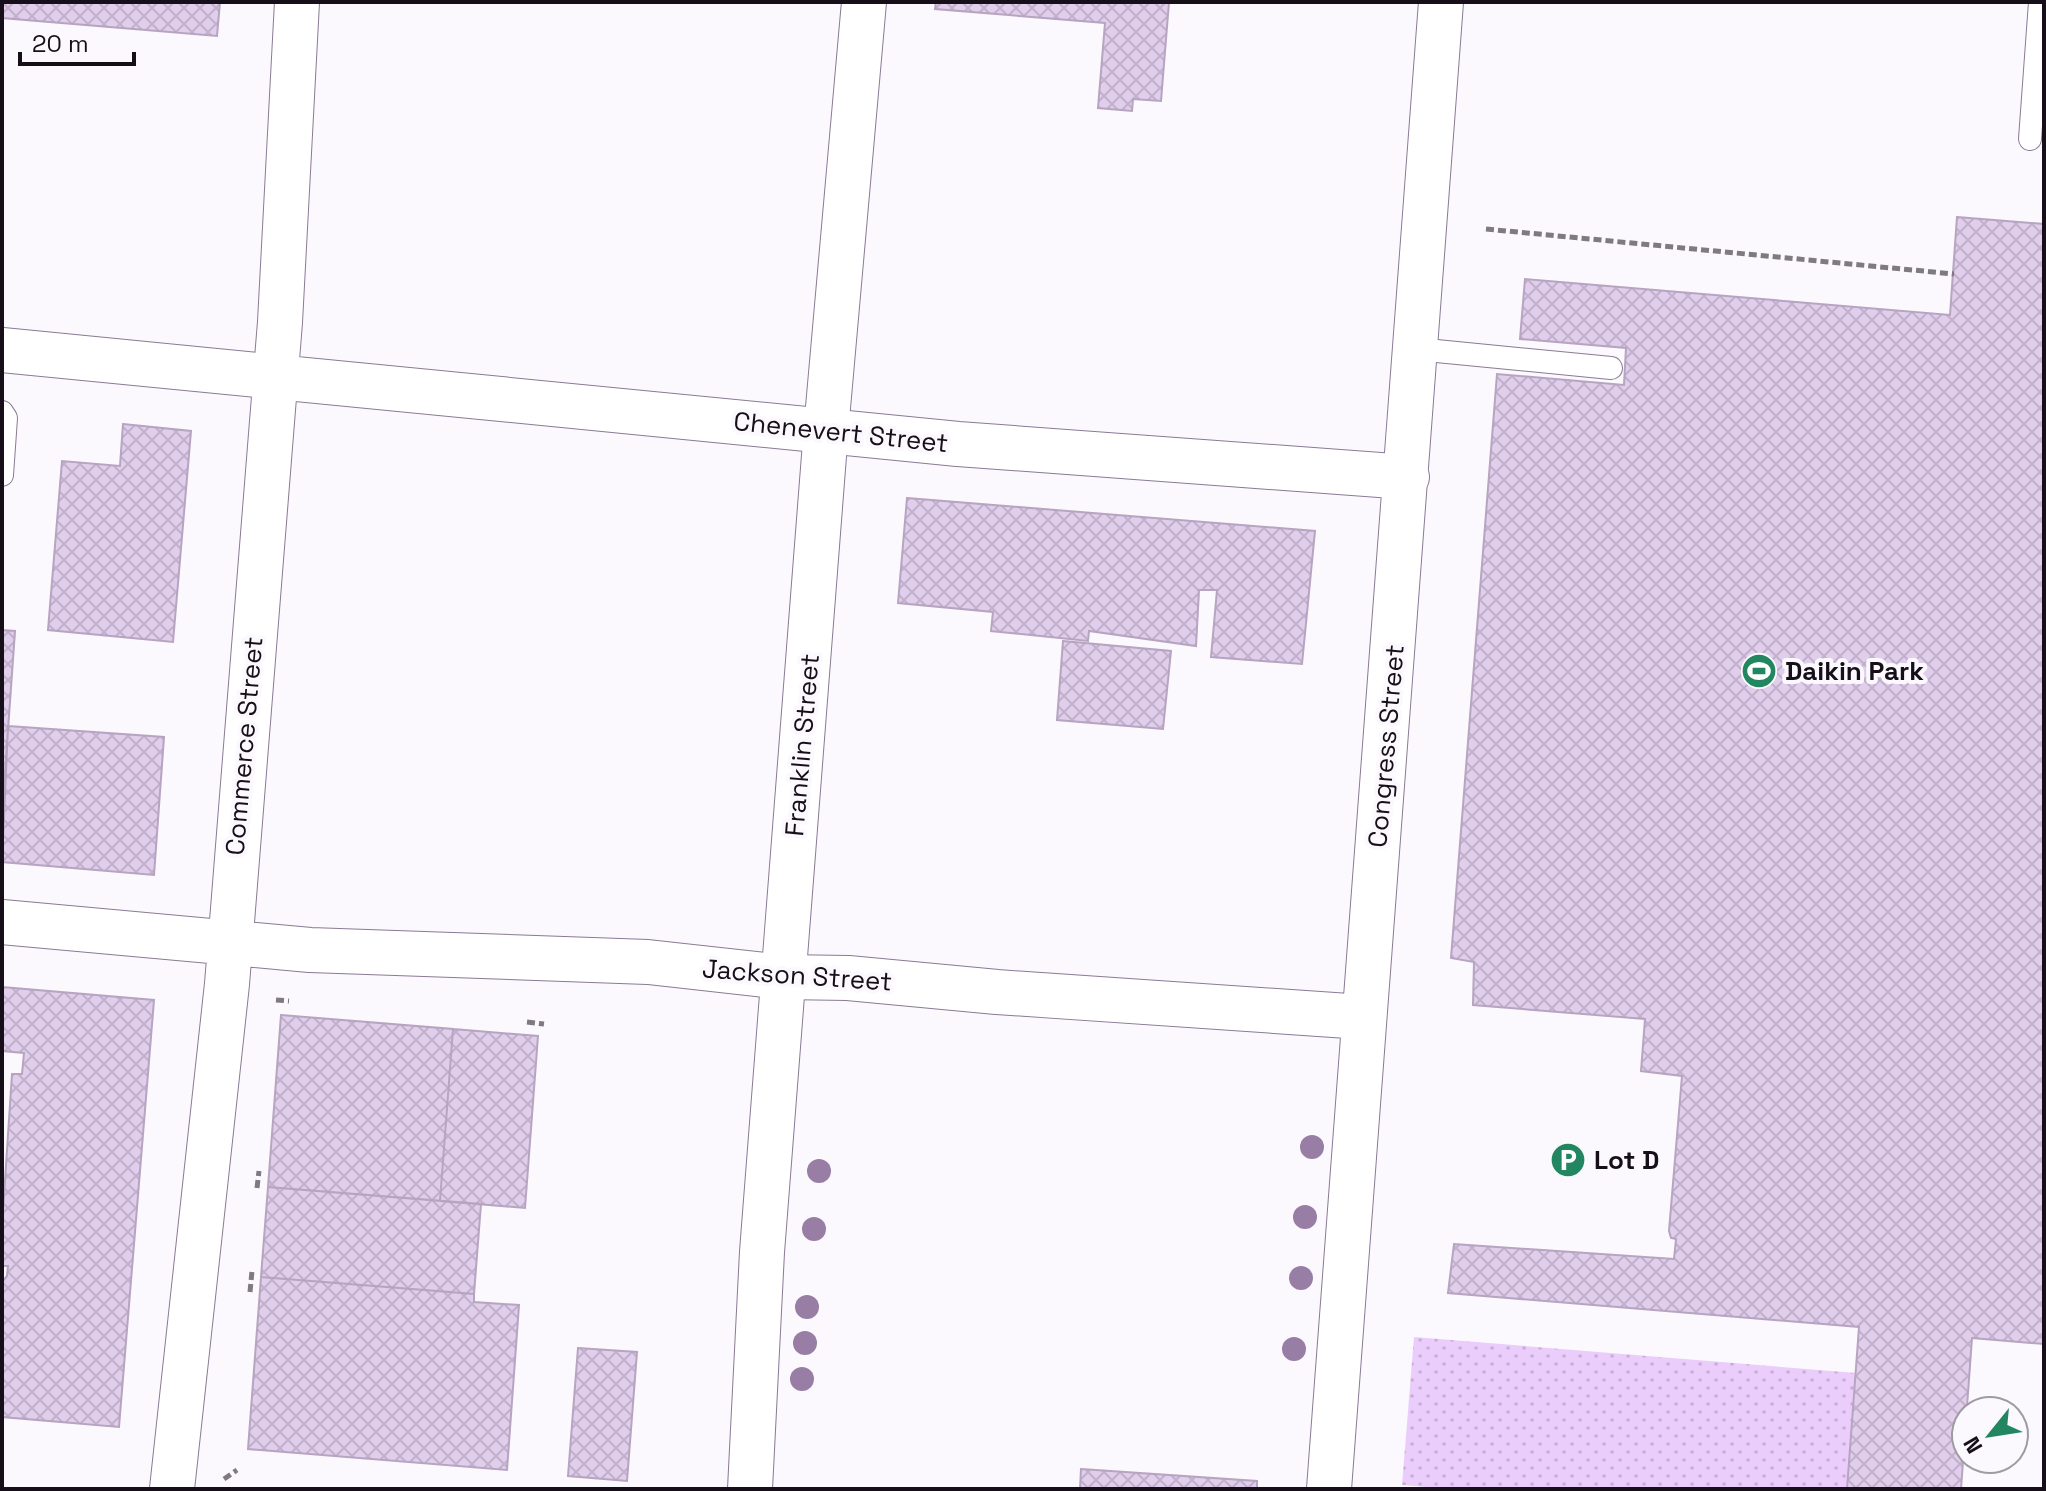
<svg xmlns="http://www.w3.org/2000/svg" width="2046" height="1491" font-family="'Space Grotesk',sans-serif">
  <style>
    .grass { fill: url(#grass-dots) }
    .building { fill: url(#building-cross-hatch); stroke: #b6a4c0; stroke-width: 2 }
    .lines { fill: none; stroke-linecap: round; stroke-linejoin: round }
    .lane-casing { stroke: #8a7a94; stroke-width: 24 }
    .secondary-casing { stroke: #8a7a94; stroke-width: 46 }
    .primary-casing { stroke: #8a7a94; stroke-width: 46 }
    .path { stroke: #7f7a82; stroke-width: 5; stroke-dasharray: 8 4; stroke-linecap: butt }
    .lane { stroke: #fff; stroke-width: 22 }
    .secondary { stroke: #fff; stroke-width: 44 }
    .primary { stroke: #fff; stroke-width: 44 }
    .tree { fill: #987da5 }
    .labels { text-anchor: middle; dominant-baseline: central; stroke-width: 8; stroke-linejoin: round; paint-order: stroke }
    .street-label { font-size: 26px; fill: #160f19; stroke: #fbf8fe }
    .poi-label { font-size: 26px; font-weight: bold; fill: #160f19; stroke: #fbf8fe; text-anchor: start }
  </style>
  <defs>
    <pattern id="grass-dots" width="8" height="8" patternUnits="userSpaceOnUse" patternTransform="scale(2)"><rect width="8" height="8" fill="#ebcdfc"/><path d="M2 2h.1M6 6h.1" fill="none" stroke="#c9afd7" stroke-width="1.8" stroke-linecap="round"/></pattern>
    <pattern id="building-cross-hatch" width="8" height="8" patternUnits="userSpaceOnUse" patternTransform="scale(2)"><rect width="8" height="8" fill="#e1ceec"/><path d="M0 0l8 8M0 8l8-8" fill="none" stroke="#c0b0ca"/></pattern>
  </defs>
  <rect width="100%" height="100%" fill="#fbf8fe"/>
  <path class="grass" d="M1414,1337L1856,1373L1847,1489H1449L1402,1485Z"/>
  <path class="building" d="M2,2H220L217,36L2,18Z
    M936,2H1169L1161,101L1133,99L1132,111L1098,108L1105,23L935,9Z
    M1957,217L2044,224V1344L1972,1338L1961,1489H1847L1859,1327L1448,1293L1454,1244L1674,1259L1676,1239L1671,1238L1669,1231L1682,1076L1641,1071L1645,1019L1473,1005L1474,962L1451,958L1497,374L1624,385L1626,348L1520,339L1525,279L1950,315Z
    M123,424L191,431L173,642L48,630L62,461L120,466Z
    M907,498L1315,531L1302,664L1211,657L1217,590H1199L1196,646L1089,631L1088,641L991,631L993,612L898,603Z
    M2,630L15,631L2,815Z
    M1063,641L1171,651L1163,729L1057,720Z
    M8,726L164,737L154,875L2,862Z
    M2,987L154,1000L119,1427L2,1417V1282L7,1276L8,1266H2V1226L12,1074H22L24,1053L2,1051Z
    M281,1015L453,1029L440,1201L268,1187Z
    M453,1029L538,1036L525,1208L440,1201Z
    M268,1187L481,1204L474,1294L261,1277Z
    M261,1277L474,1294V1302L519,1305L507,1470L248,1449Z
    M578,1348L637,1352L627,1481L568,1476Z
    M1081,1469L1257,1481V1489H1080Z"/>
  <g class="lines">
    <defs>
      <path id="lane" d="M2030,139L2040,2
        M1416,349L1611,368
        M2,412L6,418L2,475"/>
      <path id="secondary" d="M2,350L958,444L1407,477
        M2,922L310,950L648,962L783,977L848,978L997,992L1363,1017
        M172,1489L227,984L280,322L297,2
        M1329,1489L1441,2"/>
      <path id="primary" d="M750,1489L762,1252L826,430L864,2"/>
    </defs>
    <use href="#lane" class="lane-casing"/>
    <use href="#secondary" class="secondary-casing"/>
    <use href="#primary" class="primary-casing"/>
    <path class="path" d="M1486,229L1954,274
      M276,1000L289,1001
      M527,1022L544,1024
      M257,1188L259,1171
      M250,1292L252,1271
      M224,1479L237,1470"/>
    <use href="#lane" class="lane"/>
    <use href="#secondary" class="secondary"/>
    <use href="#primary" class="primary"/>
  </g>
  <g class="tree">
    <circle cx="1312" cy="1147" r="12"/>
    <circle cx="819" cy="1171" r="12"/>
    <circle cx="1305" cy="1217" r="12"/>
    <circle cx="814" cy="1229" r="12"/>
    <circle cx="1301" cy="1278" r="12"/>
    <circle cx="807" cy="1307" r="12"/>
    <circle cx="805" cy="1343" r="12"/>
    <circle cx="1294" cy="1349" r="12"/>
    <circle cx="802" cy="1379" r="12"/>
  </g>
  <defs>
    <symbol id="stadium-disc" viewBox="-11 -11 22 22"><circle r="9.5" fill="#228660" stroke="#fbf8fe"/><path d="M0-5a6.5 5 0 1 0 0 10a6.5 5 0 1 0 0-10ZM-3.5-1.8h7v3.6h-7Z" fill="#fff"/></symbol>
    <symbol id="parking-disc" viewBox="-11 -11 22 22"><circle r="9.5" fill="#228660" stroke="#fbf8fe"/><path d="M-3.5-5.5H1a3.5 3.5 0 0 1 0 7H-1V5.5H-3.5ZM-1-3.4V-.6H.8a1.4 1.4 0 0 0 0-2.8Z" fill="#fff"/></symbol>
  </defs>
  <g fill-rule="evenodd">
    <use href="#stadium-disc" x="1739" y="651" width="40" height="40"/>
    <use href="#parking-disc" x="1548" y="1140" width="40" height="40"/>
  </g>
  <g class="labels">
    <g class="street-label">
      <text transform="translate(841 432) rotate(6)">Chenevert Street</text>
      <text transform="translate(802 745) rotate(-85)">Franklin Street</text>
      <text transform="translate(244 746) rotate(-85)">Commerce Street</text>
      <text transform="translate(1386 746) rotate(-85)">Congress Street</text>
      <text transform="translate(797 975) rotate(4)">Jackson Street</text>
    </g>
    <g class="poi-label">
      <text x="1785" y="671">Daikin Park</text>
      <text x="1594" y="1160">Lot D</text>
    </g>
  </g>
  <rect width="2046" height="1491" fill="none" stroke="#160f19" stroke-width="8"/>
  <g transform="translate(1990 1435) rotate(240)"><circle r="38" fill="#fbf8fe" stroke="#9f9ba2" stroke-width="2"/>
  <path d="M0-6L14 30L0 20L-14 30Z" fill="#228660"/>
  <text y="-12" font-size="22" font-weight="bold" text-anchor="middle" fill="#160f19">N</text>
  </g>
  <path d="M20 52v12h114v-12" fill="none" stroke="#160f19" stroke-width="4"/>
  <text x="32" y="52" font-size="24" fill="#160f19" stroke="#fbf8fe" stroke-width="6" paint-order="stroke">20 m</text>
</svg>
